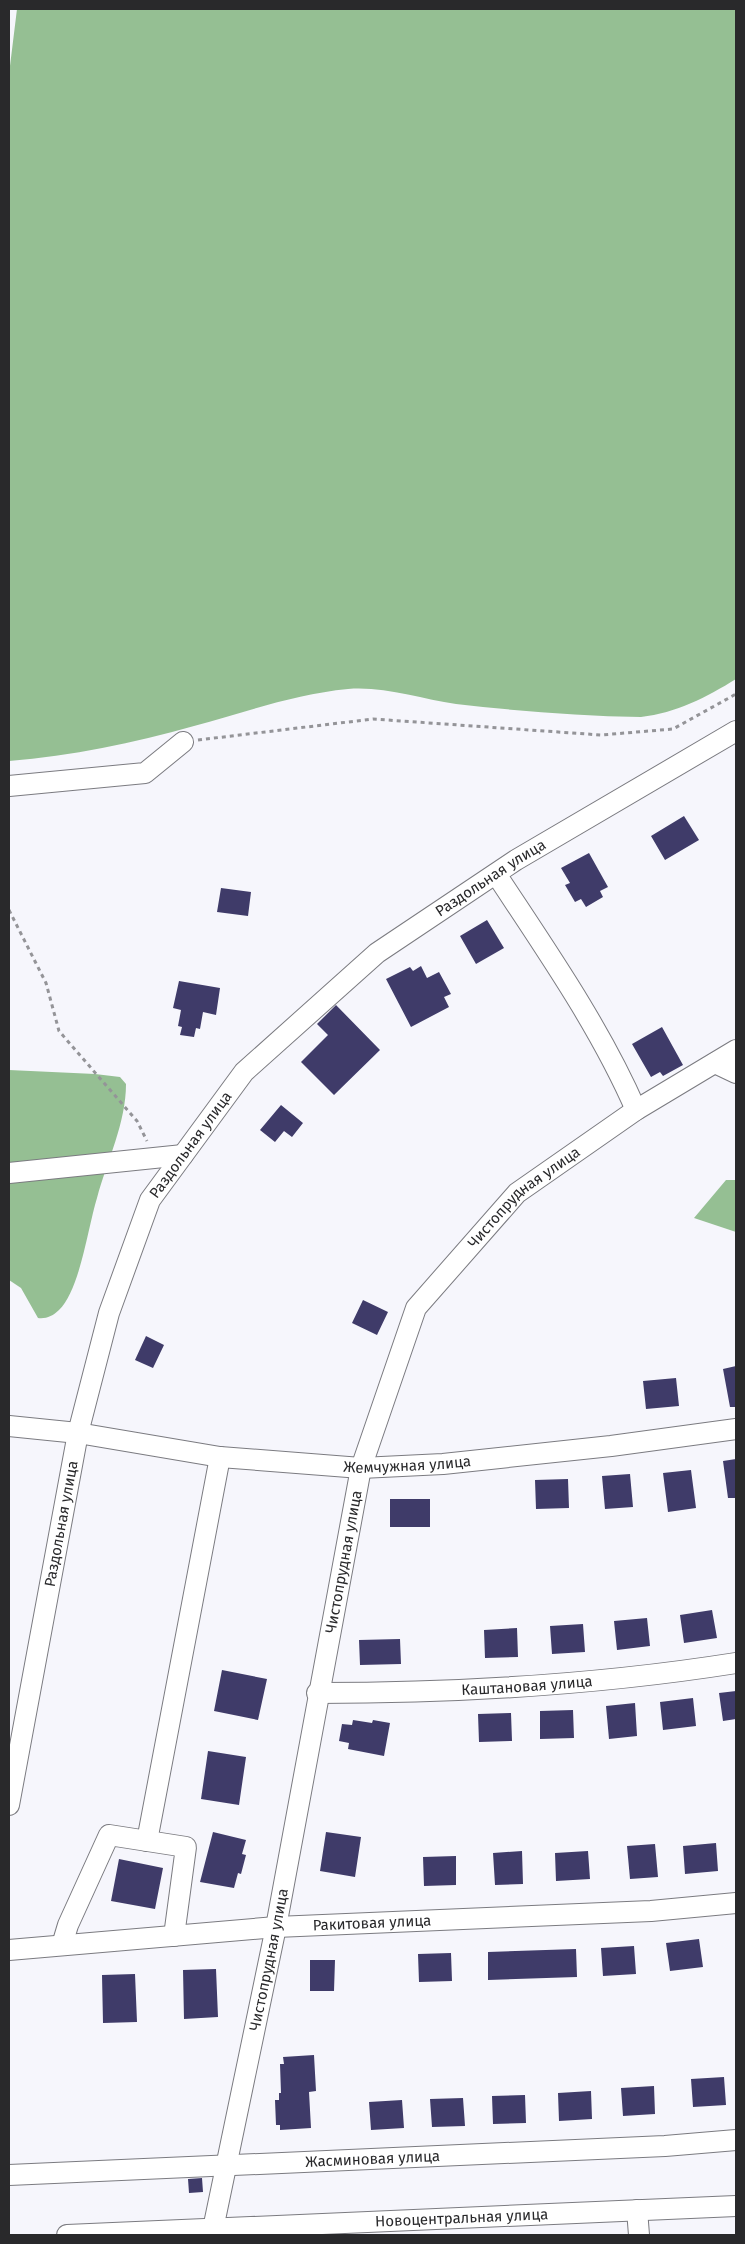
<svg xmlns="http://www.w3.org/2000/svg" width="745" height="2244" font-family="'Fira Sans',sans-serif">
  <style>
    .forest { fill: #95bf93 }
    .building { fill: #3f3b69 }
    .lines { fill: none; stroke-linecap: round; stroke-linejoin: round }
    .minor-casing { stroke: #7b7b80; stroke-width: 22 }
    .path { stroke: #949498; stroke-width: 3; stroke-dasharray: 4 4; stroke-linecap: butt }
    .minor { stroke: #fff; stroke-width: 20 }
    .labels { text-anchor: middle; dominant-baseline: central; stroke-width: 5; stroke-linejoin: round; paint-order: stroke }
    .street-label { font-size: 15px; fill: #29292b; stroke: #fff }
  </style>
  <rect width="100%" height="100%" fill="#f6f6fc"/>
  <path class="forest" d="M17,9H736V679C707,697 676,713 641,717C580,716 517,711 456,704C421,699 384,686 348,689C295,694 246,712 194,726C133,743 72,756 9,761V74Z
    M9,1070L95,1074L120,1077L126,1084C126,1123 107,1161 97,1198C88,1227 80,1290 59,1310C53,1316 46,1319 38,1318L21,1288L9,1280Z
    M726,1180H736V1232L694,1218Z"/>
  <path class="building" d="M684,816L699,840L665,860L651,836Z
    M589,853L608,887L600,891L603,897L586,907L581,899L575,902L565,885L570,883L561,868Z
    M221,888L251,892L248,916L217,912Z
    M487,920L504,948L476,964L460,936Z
    M421,966L427,978L439,972L451,994L444,997L449,1007L411,1027L386,979L410,967L413,971Z
    M179,981L220,988L216,1015L203,1012L200,1029L196,1028L194,1037L180,1035L182,1027L178,1026L181,1010L173,1008Z
    M336,1005L380,1050L334,1095L301,1062L328,1035L317,1024Z
    M662,1027L683,1065L663,1076L660,1072L651,1077L632,1044Z
    M281,1105L303,1123L292,1137L284,1131L275,1142L260,1130Z
    M363,1300L388,1312L377,1335L352,1323Z
    M146,1336L164,1345L153,1368L135,1360Z
    M736,1366V1407H730L723,1369Z
    M676,1378L679,1406L646,1409L643,1381Z
    M736,1459V1498H728L723,1461Z
    M691,1470L696,1508L668,1512L663,1473Z
    M630,1474L633,1507L605,1509L602,1476Z
    M568,1479L569,1508L536,1509L535,1480Z
    M390,1499H430V1527H390Z
    M712,1610L717,1638L684,1643L680,1615Z
    M647,1618L650,1646L617,1650L614,1621Z
    M583,1624L585,1652L552,1654L550,1626Z
    M517,1628L518,1657L485,1658L484,1630Z
    M400,1639L401,1664L360,1665L359,1640Z
    M222,1670L267,1679L258,1720L214,1711Z
    M736,1691V1719L723,1721L719,1693Z
    M693,1698L696,1726L663,1730L660,1702Z
    M635,1703L637,1736L609,1739L606,1706Z
    M573,1710L574,1738L540,1739V1711Z
    M511,1713L512,1741L479,1742L478,1714Z
    M353,1720L372,1723L373,1720L390,1723L384,1756L348,1749L349,1743L339,1741L342,1724L352,1725Z
    M208,1751L246,1757L239,1805L201,1799Z
    M213,1832L246,1840L242,1854L246,1855L241,1874L238,1873L234,1888L200,1882Z
    M326,1832L361,1837L355,1877L320,1871Z
    M716,1843L718,1871L685,1874L683,1846Z
    M655,1844L658,1877L630,1879L627,1846Z
    M522,1851L523,1884L495,1885L493,1853Z
    M588,1851L590,1879L556,1881L555,1853Z
    M456,1856V1885L424,1886L423,1857Z
    M119,1859L163,1868L155,1909L111,1901Z
    M699,1939L703,1967L670,1971L666,1943Z
    M634,1946L636,1974L603,1976L601,1948Z
    M576,1949L577,1977L488,1980V1952Z
    M451,1953L452,1981L419,1982L418,1954Z
    M310,1960H335L334,1991H310Z
    M216,1969L218,2017L184,2019L183,1970Z
    M135,1974L137,2022L103,2023L102,1975Z
    M314,2055L316,2091L309,2092L311,2128L280,2130V2125H276L275,2100H279V2093H281L280,2064H284L283,2057Z
    M724,2077L726,2105L693,2107L691,2079Z
    M654,2086L655,2114L623,2116L621,2088Z
    M591,2091L592,2119L559,2121L558,2093Z
    M525,2095L526,2123L493,2124L492,2096Z
    M463,2098L465,2126L432,2127L430,2099Z
    M402,2100L404,2128L371,2130L369,2102Z
    M202,2178L203,2192L189,2193L188,2179Z"/>
  <g class="lines">
    <defs>
      <g id="minor">
        <path d="M9,786L145,773L183,742"/>
        <path d="M496,874C546,950 600,1027 636,1110"/>
        <path d="M715,1063L736,1073"/>
        <path d="M9,1173L183,1155"/>
        <path id="s1" d="M9,1426L78,1433L220,1457L361,1468L443,1464L611,1446L736,1429"/>
        <path id="s2" d="M317,1693C458,1693 597,1685 736,1663"/>
        <path id="s3" d="M9,1805L78,1433L109,1313L150,1200L244,1072L377,953L516,860L736,731"/>
        <path d="M147,1841L220,1457"/>
        <path d="M62,1945L68,1925L109,1835L186,1847L174,1936"/>
        <path id="s4" d="M9,1950L276,1927L651,1911L736,1903"/>
        <path id="s5" d="M9,2175L665,2146L736,2140"/>
        <path d="M637,2210L639,2235"/>
        <path id="s6" d="M213,2229L276,1927L361,1468L416,1308L517,1193L636,1110L736,1050"/>
        <path id="s7" d="M67,2235L736,2206"/>
      </g>
    </defs>
    <use href="#minor" class="minor-casing"/>
    <path class="path" d="M198,740L373,719L601,735L673,729L736,694
      M9,910L46,983L59,1031L137,1121L147,1141"/>
    <use href="#minor" class="minor"/>
  </g>
  <g class="labels">
    <g class="street-label">
      <text stroke="none"><textPath href="#s3" startOffset="1096">Раздольная улица</textPath></text>
      <text stroke="none"><textPath href="#s3" startOffset="691">Раздольная улица</textPath></text>
      <text stroke="none"><textPath href="#s6" startOffset="1100">Чистопрудная улица</textPath></text>
      <text stroke="none"><textPath href="#s1" startOffset="401">Жемчужная улица</textPath></text>
      <text stroke="none"><textPath href="#s3" startOffset="286">Раздольная улица</textPath></text>
      <text stroke="none"><textPath href="#s6" startOffset="680">Чистопрудная улица</textPath></text>
      <text stroke="none"><textPath href="#s2" startOffset="210">Каштановая улица</textPath></text>
      <text stroke="none"><textPath href="#s4" startOffset="364">Ракитовая улица</textPath></text>
      <text stroke="none"><textPath href="#s6" startOffset="275">Чистопрудная улица</textPath></text>
      <text stroke="none"><textPath href="#s5" startOffset="364">Жасминовая улица</textPath></text>
      <text stroke="none"><textPath href="#s7" startOffset="395">Новоцентральная улица</textPath></text>
    </g>
  </g>
  <rect width="745" height="2244" fill="none" stroke="#29292b" stroke-width="20"/>
</svg>
